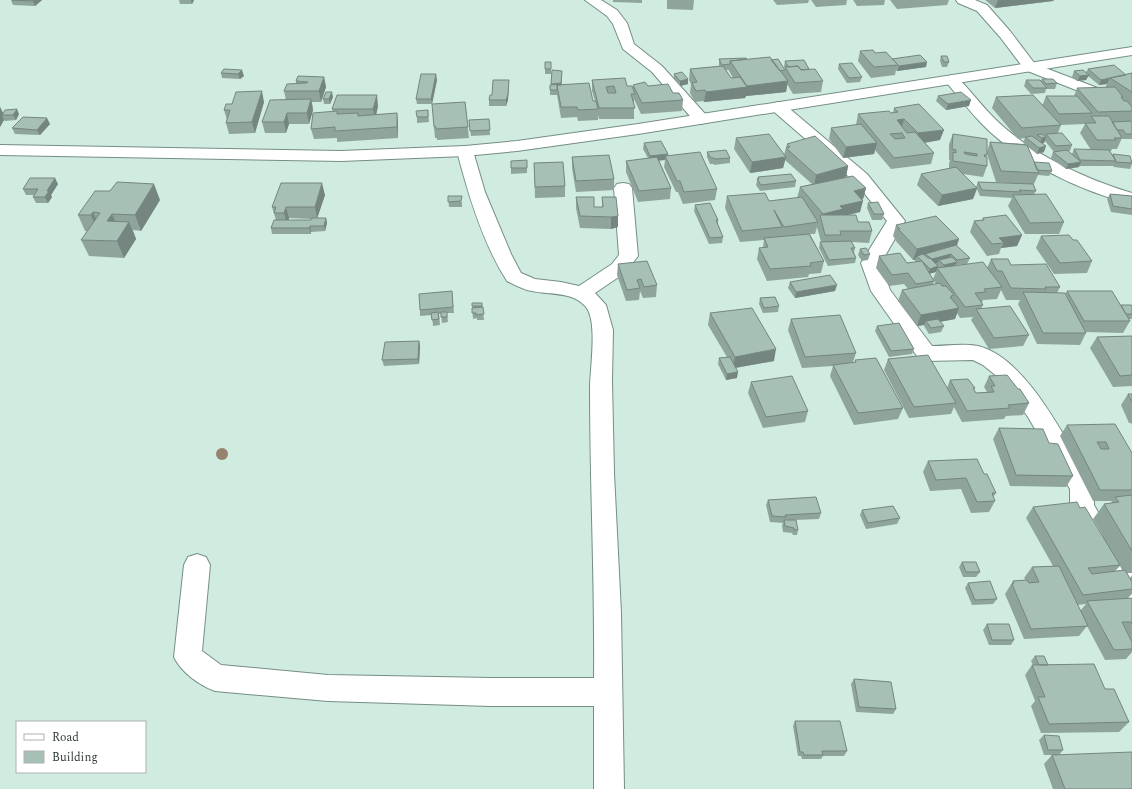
<svg xmlns="http://www.w3.org/2000/svg" width="1132" height="789" font-family="Spectral,serif">
  <style>
    .lines { fill: none; stroke-linecap: round; stroke-linejoin: round }
    .minor-casing { stroke: #758e84; stroke-width: 2 }
    .major-casing { stroke: #758e84; stroke-width: 2 }
    .minor { fill: #fff; fill-rule: evenodd }
    .major { fill: #fff; fill-rule: evenodd }
    .tree { fill: #97816f }
    .wall { fill: #8fa59c; fill-rule: evenodd }
    .shaded-wall { fill: #74867f }
    .building { fill: #a6c0b5; stroke: #74867f; fill-rule: evenodd }
  </style>
  <rect width="100%" height="100%" fill="#d0ebe0"/>
  <g class="lines">
    <defs>
      <path id="minor" d="M585,0H601L617,10L627,23L634,44L662,66L707,116L709,119L707,122L701,124L695,122L652,72L623,49L613,24L607,16Z
        M956,0H975L987,5L1010,31L1035,64L1121,97L1132,105V117L1126,115L1109,103L1025,70L1000,37L977,11L958,3Z
        M952,75L957,77C970,90 981,105 994,118C1029,153 1085,179 1132,193V204C1082,192 1019,162 983,125C970,112 959,97 947,83L944,80L947,77Z
        M778,102L784,104L867,174L905,221L881,263L890,290L932,346C946,346 963,343 978,346C1027,358 1065,440 1091,481L1094,488V505L1132,572V605L1123,601L1112,586L1070,506V489L1028,417L999,378L983,365L973,360L926,361L919,359L871,291L861,263L887,221L855,182L772,110L770,107L772,104Z
        M465,146L471,147L473,151L485,192L511,254L521,273L535,279L561,282L579,286L612,264L619,255L614,188L617,184L623,183L629,184L632,188L638,256L626,272L595,293L606,305L613,330L612,381L614,473L621,613L624,789H594V706H491L328,701L215,691C199,685 181,672 174,657L184,565L188,557L197,554L206,557L210,565L202,651L221,665L328,675L491,678H594C595,582 590,485 590,388C590,368 598,322 586,307C573,291 550,295 532,291C524,290 515,285 507,281C483,244 468,194 457,151L459,147Z"/>
      <path id="major" d="M1132,47V55L638,134L517,151L465,156L341,161L0,155V145L341,151L465,146L517,141L638,124Z"/>
    </defs>
    <use href="#minor" class="minor-casing"/>
    <use href="#major" class="major-casing"/>
    <use href="#minor" class="minor"/>
    <use href="#major" class="major"/>
  </g>
  <circle class="tree" cx="222" cy="454" r="6"/>
  <path class="wall" d="M11,0H42L35,6L13,5Z
    M179,0H194L192,4H180Z
    M613,0H642V3L613,2Z
    M667,0H694L693,10L667,9Z
    M773,0H809L808,3L777,5Z
    M811,0H847L846,5L816,7Z
    M853,0H885L884,5L857,6Z
    M890,0H949L947,5L897,9Z
    M985,0H1054L1053,1L995,8Z
    M860,51L875,53L892,59L926,67L897,71L896,70L895,75L871,78L858,61Z
    M941,56L949,62L947,67H942L940,61Z
    M719,59L771,60L784,70L785,68L784,67L785,61L809,69L823,81L821,92L793,94L787,84L786,92L746,96L745,98L704,102L703,101L695,102L690,93L691,84L689,80L690,69L719,66ZM726,70H729V71L733,78H731Z
    M545,62H551V74H545Z
    M839,64L862,77L860,82L847,83L838,69Z
    M224,69L244,76L240,79L222,78L221,73Z
    M1088,69L1126,75L1132,73V107L1130,105L1132,107V119L1131,121H1132V139H1123L1122,138L1117,149H1112L1111,151H1110L1113,156V154L1132,161V164L1130,169L1114,167L1113,166H1079V167L1066,169L1051,158L1053,152L1060,151L1054,152L1045,141L1044,143H1042L1044,152L1037,154L1028,147L1034,162L1052,171L1049,176L1038,175L1034,184H1033L1036,191L1034,194L1064,222L1059,234H1025L1008,206L1012,198L980,196L977,189L973,199L938,206L917,185L921,174L949,169V163L950,160H949V144L953,134L987,152L990,142L1025,144L1023,143L1025,138L1018,139L992,108L996,97L1043,104L1046,96H1074L1077,88H1105L1107,84L1099,85L1088,76L1086,80L1077,81L1072,77L1074,71L1086,72ZM1085,124L1080,133L1091,150L1074,149L1072,154L1067,151H1070L1072,145L1058,133L1061,125ZM987,154L996,182L1023,184L978,182L976,187L963,174L983,177L987,166L986,157Z
    M552,70L562,71V85L593,101H595L592,91V80L627,86L633,89V85L648,86L673,93L683,100L682,111L641,114L634,99V119H599L598,115V120L578,121L577,117L561,118L557,95H550V85H551Z
    M674,74L688,79V84L680,86L674,79Z
    M324,77L326,87L321,102H312L313,110L309,124H289L286,133H265L262,122L286,100L284,91L296,84V81Z
    M1042,79L1057,83L1055,89H1046L1045,93L1031,94L1024,86L1026,80L1041,81Z
    M437,80L432,104H417L416,99Z
    M509,80L508,100L506,106H489V100L492,95Z
    M938,96L969,106L946,110L936,101Z
    M333,97L330,104H324L323,99Z
    M264,102L255,133L229,134L226,123L227,120L224,110Z
    M465,102L469,138L437,140V138H435L434,127Z
    M378,106L376,115L397,113L398,124V138L337,142V138L314,139L311,129L333,112L332,109Z
    M0,107L3,113L19,114L16,120L5,121L4,120L0,127Z
    M894,108L940,140L925,143L934,153L931,164L891,169L875,150L874,154L843,158L829,139L831,128L856,125L858,114L893,113Z
    M428,110L429,122L417,123V117Z
    M489,119L490,135L471,136L469,120Z
    M50,124L40,135L15,134L12,128Z
    M736,138L785,156L784,155L787,144L848,166L846,177L839,179L866,188L863,199L862,200L860,212L848,215L872,231L869,243L852,242L855,248L854,252L856,258L855,263L828,266L819,248L820,242H821L817,227L815,234H810L824,261L821,273L809,274L808,277L767,281L757,259L759,248L763,247L764,240L740,242L725,208L727,196L769,201L797,198L800,187L812,184L785,160L783,168L750,173L734,149Z
    M644,143L668,154V155L717,189L715,200L683,204L678,192H676L664,167L665,160H659L671,188L670,199L638,202L626,172V161L648,158L643,149Z
    M707,152L730,158V163L714,165V164H710L707,157Z
    M572,157L614,179V190L576,192L572,168Z
    M527,160V173L511,174V161Z
    M534,163L565,186V197L535,198Z
    M758,177L796,181L795,187L760,191L756,185Z
    M58,184L51,195L52,197L48,203H36L33,197L35,195H26L23,189Z
    M1110,194L1132,196V215L1111,212L1107,199Z
    M325,195L317,218H326L327,223L325,231L311,232V234H272L271,228L276,220L272,207ZM289,218L311,219V220H289Z
    M448,196L462,202V207H449Z
    M576,197L594,207H602V197L618,227L611,229L580,228L576,208Z
    M160,200L141,231L133,230L136,239L124,258L89,256L81,240L87,231H85L78,215Z
    M868,203L884,214L882,220H872L867,208Z
    M695,205L718,220V225L723,237L722,243L709,244L694,211Z
    M983,218L1022,235L1017,246L1001,248L999,254L987,256L970,232L974,221L982,220Z
    M896,225L959,239L957,246L970,258L967,264L955,265V266L987,268L991,259L1011,265L1060,287L1057,293L1065,294L1067,291L1121,305L1132,306V319H1129L1130,321L1123,333L1086,332V333L1080,345L1037,344L1018,304L1020,300H1006L1001,290L997,299L983,300L982,303L983,305L981,309L1029,335L1023,346L989,349L971,320L973,317L960,318L957,313L955,319L940,322L944,326L941,332L929,334L924,326V325L917,326L898,301L902,290L908,289L904,284L889,286L876,268L879,256L907,263L916,262L915,261V260H913L895,240V239L893,236ZM936,272L933,279L936,284H933L934,281L929,274Z
    M1041,236L1073,240L1092,261L1087,273L1054,274L1036,248Z
    M860,249L870,254L868,260L862,261L858,255Z
    M618,264L657,285L656,297L643,298L640,291L639,300L626,301L617,275Z
    M790,282L835,291L795,298L788,288Z
    M452,291L454,313H447L448,322L442,323L441,314H439L440,325L433,326L432,315L420,316V310Z
    M760,298L779,306L778,312L763,313L759,304Z
    M472,303H482L484,320H477V318L473,319Z
    M710,313L774,361L736,368L737,378L726,380L718,364L719,358L727,357L708,325Z
    M791,319L856,353L853,362H855V360L903,408L898,419L854,425L830,376L833,366L802,368L788,330Z
    M877,326L914,349L912,354L889,357L875,331Z
    M1132,336V386L1113,387L1090,348L1097,337Z
    M419,341L420,346L419,364L384,366L382,360Z
    M888,359L947,388L950,380L975,388L974,390L976,393L987,392L984,387L989,376L1018,389L1029,403L1023,415L1006,416L1004,419L962,422L954,407L951,414L909,418L884,370Z
    M751,382L808,411L805,422L763,428L748,393Z
    M1128,394H1132V425L1131,423H1129L1121,405Z
    M1067,425L1132,453V573H1127L1130,578L1132,575V594L1128,598H1132V652L1126,659L1105,660L1087,626L1079,636L1024,639L1005,594L1013,581L1026,580L1024,578L1032,567L1053,566L1026,518L1033,507L1080,508L1103,536L1093,519L1104,504L1111,503L1112,501H1093L1060,436ZM1120,566L1122,570L1115,571ZM1086,604L1080,611L1077,605Z
    M999,428L1049,443L1073,476L1066,487L1010,486L993,439Z
    M928,461L984,474L996,493L993,497L995,501L989,512L971,513L961,489L930,491L923,472Z
    M768,500L821,513L819,519L795,520L798,530L797,535H793L792,533L783,532L782,525L783,523L770,522L766,505Z
    M862,510L900,518L897,524L866,529L860,515Z
    M962,562L980,572L976,577H963L959,567Z
    M968,583L997,599L993,604L972,605L965,588Z
    M987,624L1014,640L1011,645H989L983,630Z
    M1035,656L1048,665L1105,689L1129,722L1119,732L1041,733L1031,706L1035,701L1025,675L1032,665H1033L1031,661Z
    M854,679L896,709L893,714L856,712L851,684Z
    M795,721L847,751L844,756H823L821,759H802L801,756H798L793,726Z
    M1044,735L1063,750L1059,755L1132,789H1053L1044,764L1052,755H1057H1044L1039,740Z"/>
  <path class="shaded-wall" d="M34,0H42L35,6L33,1Z
    M191,0H194L192,4Z
    M998,0H1054L1053,1L995,8Z
    M927,62L926,67L897,71L899,66Z
    M242,70L244,76L240,79L238,74Z
    M436,74L437,80L432,104L431,99Z
    M1089,75L1086,80L1077,81L1080,76Z
    M324,77L326,87L321,102L319,91Z
    M1110,78L1107,84L1099,85L1101,80Z
    M688,79V84L680,86V81Z
    M509,80L508,100L506,106V100Z
    M788,81L786,92L746,96L745,98L704,102L706,92L747,87V86Z
    M262,91L264,102L255,133L252,122Z
    M332,92L333,97L330,104L329,99Z
    M377,95L378,106L375,120L373,109Z
    M311,99L313,110L309,124L307,113Z
    M971,100L969,106L946,110L948,104Z
    M0,107L4,115H2L4,120L0,127Z
    M17,109L19,114L16,120L13,115Z
    M287,113L289,124L286,133L284,122Z
    M397,113L398,124V138L397,127Z
    M47,118L50,124L40,135L37,130Z
    M904,119L901,130L897,120Z
    M944,130L940,140L914,144L918,133Z
    M1046,137L1044,143L1039,144L1042,138Z
    M877,143L874,154L843,158L846,147Z
    M1046,146L1044,152L1037,154L1039,148Z
    M668,154L667,159L665,156V160L649,162L650,156Z
    M786,157L783,168L750,173L752,162Z
    M1081,162L1079,167L1066,169L1068,164Z
    M848,166L846,177L814,186L816,175Z
    M55,178L58,184L51,195L52,197L48,203L45,197L47,191Z
    M322,183L325,195L317,219L315,207Z
    M154,184L160,200L141,231L135,215Z
    M866,188L863,199L851,202L854,191Z
    M977,188L973,199L938,206L942,195Z
    M863,201L860,212L821,221L823,214L840,206Z
    M286,207L289,218L287,225L284,213Z
    M93,212L100,229L98,231L91,215Z
    M112,214L119,230L107,221Z
    M618,216V227L611,229V217Z
    M326,218L327,223L325,231L324,226Z
    M129,222L136,239L124,258L117,241Z
    M310,226L311,232V234L309,228Z
    M1022,235L1017,246L1001,248L1004,243L999,238Z
    M959,239L955,250L925,254L923,258L917,256L915,260H913L917,249Z
    M951,254L949,260H939L938,263L930,265L932,259Z
    M957,262L954,267L942,270L944,265Z
    M938,266L936,272L928,274L930,269Z
    M837,285L835,291L795,298L796,292Z
    M959,308L955,319L928,324L926,321L924,325L917,326L921,315Z
    M419,341L420,346L419,364L418,359Z
    M776,349L774,361L733,368L735,357Z
    M738,372L737,378L726,380L727,374Z"/>
  <path class="building" d="M12,0H34L33,1Z
    M873,50L875,53L886,52L898,65L874,67L860,51Z
    M920,55L927,62L899,66L892,59Z
    M941,56H947L949,62H944Z
    M770,57L788,81L747,86L730,61Z
    M746,58L747,59L730,61V64L722,65L719,59Z
    M778,59L785,70L780,71L771,60Z
    M804,60L809,69L801,70L798,66L788,67L785,61Z
    M545,62H551V69H545Z
    M852,63L862,77L849,78L839,64Z
    M1114,65L1126,75L1110,78L1101,80L1088,69Z
    M723,66L731,78L740,77L747,87L706,92L705,90L696,91L692,83L697,82L690,69Z
    M798,66L801,70L815,69L823,81L795,83L785,67Z
    M224,69L242,70L238,74L221,73Z
    M552,70L562,71L561,83L551,84Z
    M1083,70L1089,75L1080,76L1074,71Z
    M682,72L688,79L680,81L674,74Z
    M1132,73V92L1110,78Z
    M421,74H436L431,99H416Z
    M298,76L324,77L319,91H284L287,84L307,83L308,82L296,81Z
    M625,78L627,86H632L635,94H631L635,108H599L592,80ZM614,86L616,93H608L606,87Z
    M1042,79H1053L1057,83L1046,84Z
    M493,80H509L508,94L506,100H489L490,95H492Z
    M1026,80H1040L1047,88H1033Z
    M645,82L648,86L668,84L673,93H679L683,100L642,103L633,85Z
    M589,83L593,101H596L598,109L578,110L577,107H561L557,85Z
    M561,84V85H557V90H550V85Z
    M1115,87L1123,97H1121L1124,101H1127L1132,107V111L1098,112L1077,88Z
    M262,91L252,122L226,123L230,110H224L226,104H232L236,92Z
    M326,92H332L329,99H323Z
    M961,92L971,100L948,104L938,96Z
    M337,95H377L373,109H332Z
    M1033,95L1061,125L1022,128L996,97Z
    M1046,96H1077L1092,113L1059,114Z
    M311,99L307,113H287L284,122H262L270,100Z
    M465,102L468,127L436,129V127H434L432,104Z
    M919,104L944,130L918,133L904,119L897,120L907,133L915,132L934,153L894,158L858,114L889,111L891,113L898,112L894,108ZM902,133L905,138L895,139L890,134Z
    M17,109L13,115H2L5,110Z
    M428,110V117H417L416,111Z
    M337,111V114L358,113V116L397,113V127L335,131V127L311,129L313,113Z
    M1091,116H1109L1122,138H1114L1116,140H1097L1085,123H1096Z
    M23,117L47,118L37,130L12,128Z
    M489,119L490,130L470,131L469,120Z
    M1132,121V134H1126L1123,130H1117L1112,122Z
    M861,124L877,143L846,147L831,128Z
    M1062,133L1072,145L1056,146L1046,134Z
    M769,134L786,157L752,162L736,138Z
    M953,134L987,139V155H984L985,157H987V166L953,161V152L956,153V150L952,149ZM964,152L977,154V156L965,154Z
    M1042,134L1046,137L1042,138L1037,135Z
    M815,136L848,166L816,175L786,148L790,147L787,144Z
    M1032,136L1046,146L1039,148L1025,137Z
    M661,141L668,154L650,156L644,143Z
    M990,142L1027,145L1039,173L1001,171Z
    M1074,149L1109,150L1116,161L1080,160Z
    M726,150L730,158L715,159L714,158H711L707,152Z
    M1067,150L1081,162L1068,164L1053,152Z
    M700,152L717,189L684,192L680,181H677L665,156Z
    M1113,154L1130,156L1132,163L1116,162Z
    M609,155L614,179L576,181L572,157Z
    M657,157L671,188L639,191L626,161Z
    M527,160V168H511V161Z
    M563,162L565,186L535,187L534,163Z
    M1034,162L1049,163L1052,171L1037,170Z
    M956,167L977,188L942,195L921,174Z
    M791,174L796,181L761,185L757,179H759L758,177Z
    M853,176L866,188L854,191L863,201L840,206L843,209L823,214L800,187Z
    M30,178H55L47,191H49L45,197H33L38,189H23Z
    M117,182L154,184L135,215L112,214L107,221L129,222L117,241L81,240L100,213L93,212L91,215H78L95,191H110Z
    M978,182L1033,184L1036,191L1019,190L1021,192L982,190Z
    M281,183H322L315,207H286L284,213H274L276,207H272Z
    M765,193L769,201L802,197L818,222L784,227L774,210L782,227L742,231L727,196Z
    M1046,194L1064,222L1030,223L1013,195Z
    M1110,194L1132,196V209L1113,206Z
    M448,196H462L461,201L448,202Z
    M576,197H594V207H603L602,197H616L618,216L611,217L580,216Z
    M878,202L884,214H874L868,203Z
    M710,203L718,220H716L723,237L710,238L695,205Z
    M820,215H856L858,222H869L872,231H840L841,235H825Z
    M1006,215L1022,235L999,238L1004,243L992,244L974,221L984,220L983,218Z
    M936,216L959,239L917,249L902,233L898,229H900L896,225Z
    M312,218H326L324,226H310L309,228H271L274,220H311Z
    M809,234L824,261L810,263L811,266L770,269L759,248L768,247L764,238Z
    M1069,235L1073,240H1077L1092,261L1060,263L1041,236Z
    M851,241L855,248H851L856,258L829,260L820,242Z
    M956,245L970,258L957,260L951,254L932,259L925,254Z
    M866,248L870,254L864,255L860,249Z
    M900,253L907,263L922,261L934,281L916,284L908,273L892,275L879,256Z
    M923,254L928,258H930L938,266L930,269L917,256Z
    M952,257L957,262L944,265L939,260Z
    M991,259H1008L1011,265L1046,264L1060,287H1045L1046,289L1011,288L1002,271H997Z
    M647,261L657,285L644,287L641,279L637,280L640,288L627,290L618,264Z
    M983,262L1002,287L984,289L986,292L975,293L983,305L965,307L937,268Z
    M830,275L837,285L796,292L790,282Z
    M940,283L942,286H946L954,295L951,296L952,297H950L959,308L921,315L902,290Z
    M452,291L453,307L420,310L419,294Z
    M1067,291H1112L1130,321H1084Z
    M1023,292L1065,293L1086,333H1043Z
    M775,297L779,306L764,308L760,298Z
    M472,303H482V306H472Z
    M1121,305H1131L1132,306V314H1126Z
    M1010,306L1029,335L994,338L976,309Z
    M483,307L484,314L476,315V313H472V308Z
    M752,308L776,349L735,357L710,313Z
    M438,312L439,319L432,320L431,313Z
    M441,312H447V317H441Z
    M840,315L856,353L805,357L791,319Z
    M938,319L944,326L931,328L926,321Z
    M899,323L914,349L891,351L877,326Z
    M1132,336V375L1120,376L1097,337Z
    M419,341L418,359L382,360L385,342Z
    M928,355L956,403L914,407L888,359Z
    M730,357L738,372L727,374L719,358Z
    M876,358L903,408L858,413L833,365L856,362L855,360Z
    M1007,375L1018,389H1020L1029,403L1008,405L1010,408L967,411L950,380L968,379L975,388H973L976,393L994,392L991,386H995L989,376Z
    M792,376L808,411L766,417L751,382Z
    M1128,394H1132V402Z
    M1115,424L1132,453V490H1100L1067,425ZM1097,442H1106L1109,449H1101Z
    M999,428L1043,429L1049,443L1058,444L1073,476L1016,475Z
    M977,459L984,474H987L996,493H992L995,501L977,502L966,478L936,480L928,461Z
    M1132,495V551L1104,504L1119,502L1115,497Z
    M816,497L821,513L785,515L786,517L772,516L768,500Z
    M1077,502L1080,508L1085,507L1120,565L1088,568L1092,574L1125,570L1132,582V589L1083,595L1033,507Z
    M893,506L900,518L868,523L862,510Z
    M784,520H796L798,530H794V528L785,526Z
    M962,562H976L980,572H966Z
    M1059,566L1088,626L1031,629L1012,584L1014,583L1013,581L1027,580L1029,583L1039,582L1032,567Z
    M990,581L997,599L975,600L968,583Z
    M1132,598V624L1131,622H1122L1132,642V649L1114,650L1087,601Z
    M987,624H1009L1014,640H992Z
    M1035,656H1044L1048,665H1039Z
    M1094,664L1105,689H1114L1129,722L1049,724L1038,697H1045L1032,665Z
    M854,679L891,682L896,709L859,707Z
    M795,721H840L847,751H822L823,755H804L803,752H800Z
    M1044,735L1059,736L1063,750H1048Z
    M1132,752V789H1065L1052,755Z"/>
  <rect x="16" y="721" width="130" height="52" fill="#ffffff" stroke="#adb2b0"/>
  <rect x="24" y="734" width="20" height="6" fill="#ffffff" stroke="#adb2b0"/>
  <text x="52" y="741" font-size="12" fill="#333e3a">Road</text>
  <rect x="24" y="751" width="20" height="12" fill="#a6c0b5" stroke="#adb2b0"/>
  <text x="52" y="761" font-size="12" fill="#333e3a">Building</text>
</svg>
